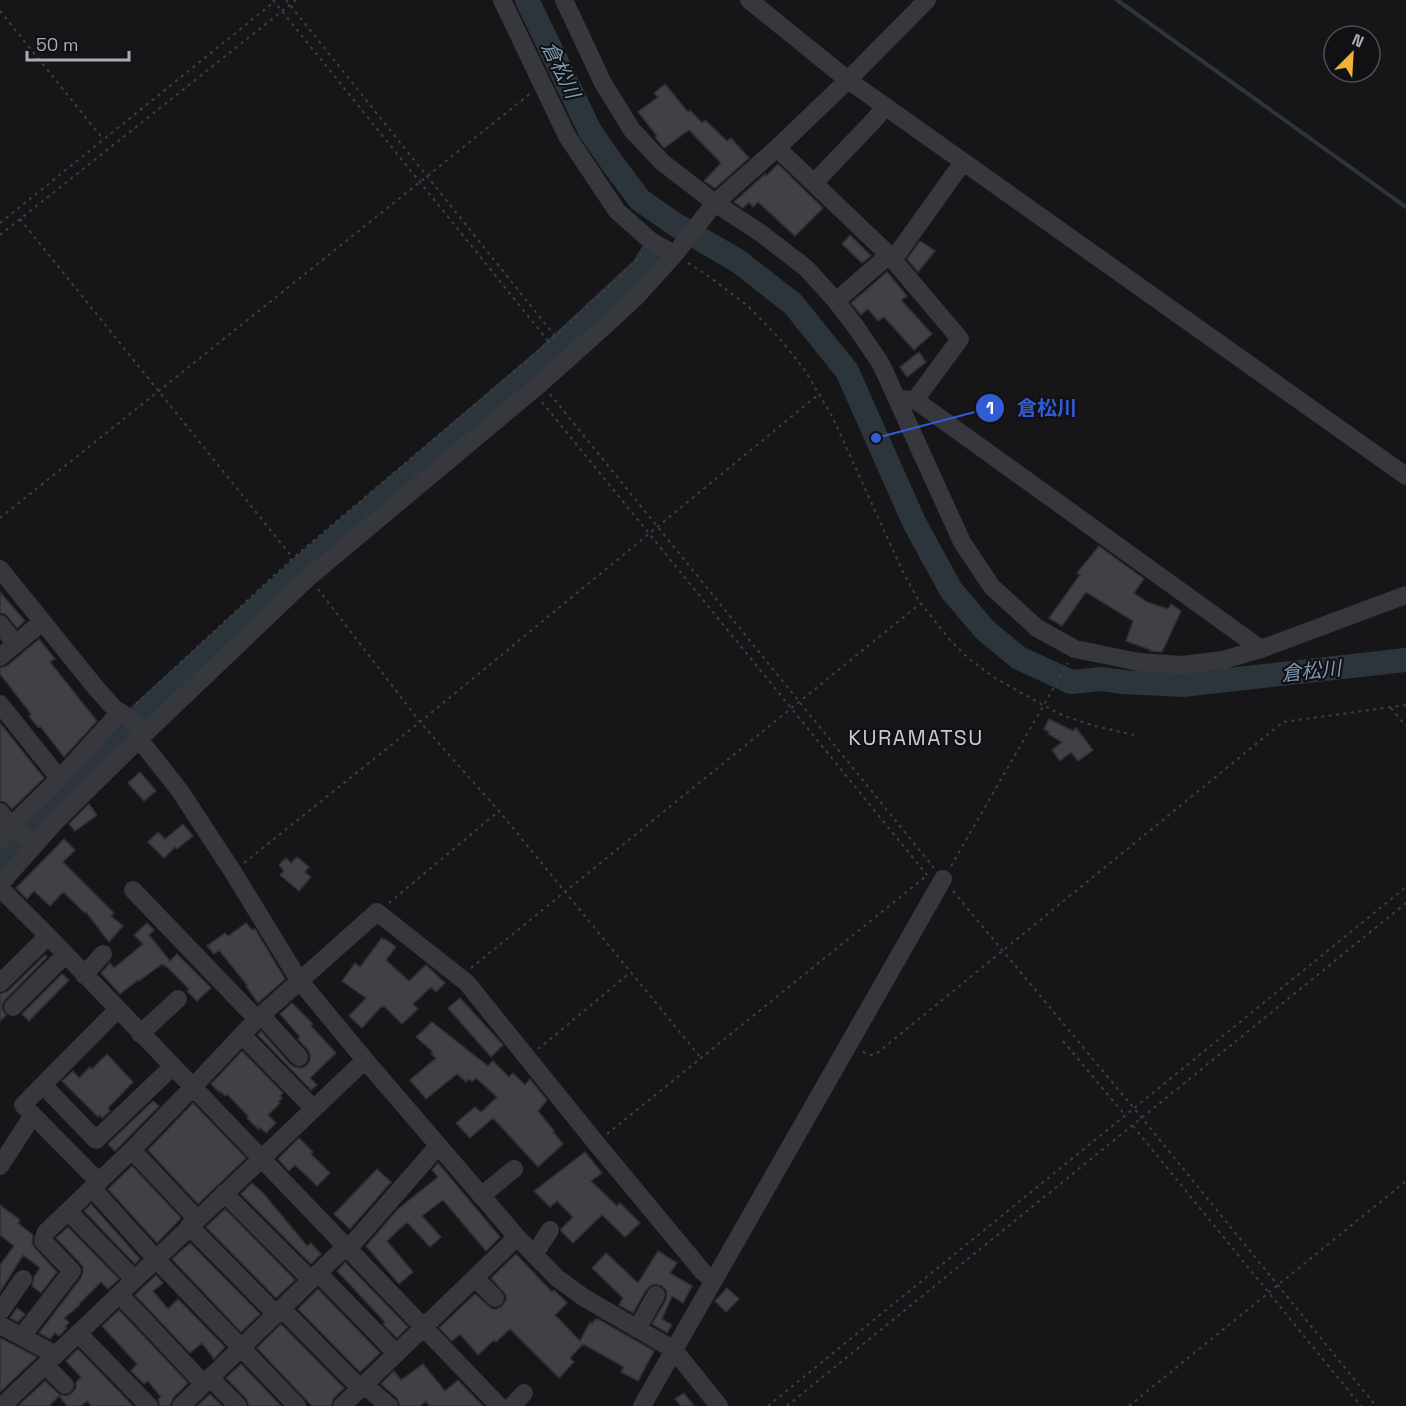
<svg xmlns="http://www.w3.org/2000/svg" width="1406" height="1406" font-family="'Space Grotesk','Noto Sans JP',sans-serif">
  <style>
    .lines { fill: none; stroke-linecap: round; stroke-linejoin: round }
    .stream { stroke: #2c353c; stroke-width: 4 }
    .river { stroke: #2c353c; stroke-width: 24 }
    .building { fill: #404145; stroke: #303034; stroke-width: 1.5 }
    .path { stroke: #3d3f44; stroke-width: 2; stroke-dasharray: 3 4.5; stroke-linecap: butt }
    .minor { stroke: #37383d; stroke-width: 18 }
    .labels { text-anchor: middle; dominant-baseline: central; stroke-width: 4.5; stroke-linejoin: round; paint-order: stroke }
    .water-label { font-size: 20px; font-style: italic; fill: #7f9bb3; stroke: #111113 }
    .quarter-label { font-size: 21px; letter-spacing: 1.5px; fill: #c9ccd4; stroke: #111113 }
    .leader { fill: none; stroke: #325cd3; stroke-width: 2 }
    .callout-dot { fill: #325cd3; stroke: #111113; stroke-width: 2 }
    .mark-label { font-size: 18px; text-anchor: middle; font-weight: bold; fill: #fff }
    .callout-label { font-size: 20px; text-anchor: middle; font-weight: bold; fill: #325cd3; stroke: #111113; stroke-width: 4.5; stroke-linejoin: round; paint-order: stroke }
  </style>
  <rect width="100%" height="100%" fill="#161618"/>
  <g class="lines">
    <path class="stream" d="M1117,0L1406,207"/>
    <path class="river" d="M527,0L590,131L613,164L640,200L676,225L738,261L793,304L847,371L914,522L951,590L985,630L1019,658L1071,682L1101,679L1123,682L1183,685L1406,660
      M0,860L127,727L304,565L544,360L643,268L654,250"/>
  </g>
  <path class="building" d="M665,84L688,112L690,110L702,123L705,120L727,141L731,138L749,158L715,188L704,181L721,163L689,130L664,148L655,137L657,136L638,112L658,97L654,93Z
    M778,164L823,208L795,236L758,202L753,207L749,202L743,208L734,202L765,174L766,176Z
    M850,235L871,256L862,263L842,244Z
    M920,241L935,251L918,272L907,259Z
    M887,272L907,296L901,300L932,334L914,350L884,317L878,321L868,309L861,315L851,303Z
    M919,352L926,362L907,377L900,367Z
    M1099,546L1144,579L1134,593L1147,602L1168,609L1171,604L1181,611L1162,652L1150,651L1151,650L1126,641L1133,621L1086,592L1062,626L1049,618L1080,575L1077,573Z
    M0,592L25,621L17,628L8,617L5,614L0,613Z
    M39,639L55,659L50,662L97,721L64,757L40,726L38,727L29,716L31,714L0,674V668L7,666Z
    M1049,719L1073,731L1076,728L1093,750L1078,761L1071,752L1060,761L1052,750L1062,742L1048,734L1049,732L1044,729Z
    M0,723L44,778L12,809L5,802L0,801Z
    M140,772L156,791L144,801L128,783Z
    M89,804L97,815L75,831L69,824Z
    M183,824L193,836L177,849L175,847L164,858L148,842L158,832L165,839Z
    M64,839L75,850L63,862L114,913L111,916L123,926L109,942L86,912L85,913L63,892L50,906L34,891L27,899L16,888Z
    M297,857L309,867L305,872L311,877L299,891L280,875L284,871L279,865L286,858L291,863Z
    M147,923L154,930L149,935L170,961L177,954L211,988L197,1001L187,991L189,989L165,965L164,966L162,964L139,981L138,980L120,994L101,973L110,963L114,968L143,944L134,935Z
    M246,923L252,930L255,929L285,979L258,1003L246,986L247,985L219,950L214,954L207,946L225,933L228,936Z
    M382,938L384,940L385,939L396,947L386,960L409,981L426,965L445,983L436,992L431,987L413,1004L418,1009L402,1024L384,1006L383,1007L382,1006L362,1028L349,1016L366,998L342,981L355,963L360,967Z
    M45,955L47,957L5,1000L2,1004V1009L6,1015L0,1021V994L8,991Z
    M62,974L69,980L29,1021L22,1014Z
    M460,998L503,1045L491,1057L448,1008Z
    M292,1003L313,1024L311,1026L336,1053L310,1078L317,1085L311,1090L258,1035L261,1031L291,1065L295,1067L302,1068L307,1065L310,1060V1055L308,1050L298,1039L300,1037L280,1014Z
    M432,1022L488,1066L493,1061L509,1077L513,1073L525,1085L530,1079L547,1100L538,1111L554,1131L553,1132L563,1144L538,1167L493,1118L470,1138L456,1123L475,1107L481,1112L497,1097L476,1078L472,1082L469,1079L466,1082L457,1074L426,1099L410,1080L436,1058L431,1054L433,1052L416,1037Z
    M242,1051L283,1093L280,1096L282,1098L278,1102L280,1103L268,1115L276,1123L266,1133L260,1128L258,1129L247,1118L248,1116L227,1094L225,1096L220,1091L219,1092L211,1084Z
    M107,1054L133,1082L108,1108L110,1111L102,1118L100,1115L98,1117L62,1081L73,1071L79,1078L90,1067L92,1069Z
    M153,1101L159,1106L115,1151L108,1144Z
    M193,1103L246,1158L198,1204L148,1150Z
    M299,1138L313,1152L311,1154L330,1173L317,1186L295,1165L289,1171L278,1159Z
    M585,1152L602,1173L591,1181L617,1206L620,1203L640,1223L625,1237L602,1215L573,1243L561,1231V1229L573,1217L557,1201L550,1207L534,1191Z
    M438,1163L500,1237L486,1251L443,1200L422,1216L441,1237L430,1247L407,1222L387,1241L413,1272L399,1284L366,1246L398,1209L438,1177L432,1170Z
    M132,1166L181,1218L157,1243L108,1189Z
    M377,1169L391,1182L350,1229L334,1214Z
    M252,1183L264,1194L307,1246L311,1243L321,1254L311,1264L241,1194Z
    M91,1204L140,1259L135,1264L84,1211Z
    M0,1205L20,1220L18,1223L33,1235L32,1243L35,1248L57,1272L41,1293L32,1286L34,1277L40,1268L23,1255L0,1292V1265L14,1246L0,1235Z
    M225,1209L295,1280L276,1298L206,1227Z
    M68,1227L119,1279L108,1289L101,1282L79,1304L80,1305L64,1318L69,1322L65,1327L67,1328L59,1336L55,1333L50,1339L39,1333L81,1278L83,1272V1267L80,1263L56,1238Z
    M190,1243L260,1314L241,1332L172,1259Z
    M658,1251L677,1263L670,1273L692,1286L683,1303L672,1296L662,1319L672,1325L667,1333L652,1324L666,1300L667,1295L666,1290L662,1286L655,1284L650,1286L646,1290L633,1313L619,1305L623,1298L592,1268L606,1253L638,1283Z
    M516,1254L552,1292L554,1290L567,1303L555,1315L580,1341L590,1322L592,1324L595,1319L597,1320L598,1319L654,1351L638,1381L621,1372L624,1367L583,1344L570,1358L574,1362L559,1378L510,1329L496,1342L494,1340L478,1355L460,1334L452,1341L439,1328L475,1294L492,1309H497L502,1306L506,1300V1295L491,1278Z
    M345,1262L408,1327L397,1338L383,1324L385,1322L337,1271Z
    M156,1275L163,1283L153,1291L168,1309L178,1299L225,1347L214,1359L202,1343L190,1353L135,1295Z
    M727,1288L739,1299L726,1312L715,1301Z
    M318,1289L380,1353L360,1372L298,1309Z
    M17,1308L25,1314L18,1322L10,1318Z
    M119,1310L188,1383L173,1398L170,1406H160L158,1399L161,1397L148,1381L144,1384L131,1371L137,1364L102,1326Z
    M281,1324L344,1388L334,1398L331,1406H312L257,1348Z
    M0,1338L37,1357L0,1392Z
    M78,1349L133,1406H91L87,1401L81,1406H67L60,1397L61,1395L67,1396L72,1393L76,1388V1382L81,1377L66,1361Z
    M241,1364L281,1406H249L246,1398L226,1378Z
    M423,1364L445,1391L458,1380L483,1406H429L426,1401L420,1406H400L397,1398L381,1384L394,1371L401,1380Z
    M45,1381L60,1395L49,1406H18Z
    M684,1393L694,1406H681L675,1399Z
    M210,1394L222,1406H197Z"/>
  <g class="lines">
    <path class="path" d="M273,0L549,342
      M286,0L555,336
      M0,11L103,139
      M20,219L293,558
      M0,223L274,2
      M0,235L296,0
      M688,263L707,275L748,306L780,339L804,369L832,416L902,570L919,601L950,640L969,659L995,678L1043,705L1064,716L1095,726L1134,735
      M550,394L934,868
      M542,402L927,875
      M0,518L531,93
      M318,589L420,722L499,811L701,1058
      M136,704L293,558L549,342L635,262L642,253
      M1391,708L1406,726
      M244,863L420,722L819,394
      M951,866L1068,663
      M953,891L1142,1118L1376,1406
      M389,903L499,811
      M471,968L921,603
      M1063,1041L1125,1115
      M538,1049L631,972
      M863,1052L870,1055L876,1054L1283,722L1406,705
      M1133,1126L1361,1406
      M607,1134L925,877
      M768,1406L1406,887
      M787,1406L1406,903
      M1129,1406L1406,1181"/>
    <path class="minor" d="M502,0L567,136L617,211L651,241L674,254
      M564,0L603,83L632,130L662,162L715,203L762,234L806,268L836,301L856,327L881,364L962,542L992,587L1037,628L1075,649L1139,662L1182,665L1223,660L1261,649L1406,595
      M749,0L848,80L1406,476
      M777,148L889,255L960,339L915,400
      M814,183L876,118L885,106
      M893,260L963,162
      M836,301L889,255
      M897,399L915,400L1261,649
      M0,569L96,688L114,708L129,718L144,735
      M0,624L16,644
      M0,657L42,622
      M0,704L55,773L60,778
      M139,739L180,791L233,872L299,980L365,1060L517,1237L557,1278L583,1297L674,1350L943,879
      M0,812L11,826L33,845
      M0,840L11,826L60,778L120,712
      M0,884L56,821L139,739L309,577L541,383L608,323L636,297L675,254L714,204L777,148L848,80L927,0
      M0,888L48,936L499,1406
      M133,890L257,1019
      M84,975L103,954
      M0,983L48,936
      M13,1007L65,955
      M261,1015L299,1057
      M140,1034L178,999
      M242,1035L313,1108
      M43,1085L96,1140L172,1067
      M132,1150L197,1219
      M0,1166L33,1115
      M99,1182L23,1105L117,1010
      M92,1188L156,1259L297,1406
      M224,1193L311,1280
      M481,1196L514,1169
      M68,1211L134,1279
      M189,1226L276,1314
      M348,1249L438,1146
      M534,1255L550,1230
      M318,1273L396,1353
      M475,1278L495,1298
      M119,1294L204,1384
      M282,1309L360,1388
      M0,1312L23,1279
      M0,1325L56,1355
      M637,1329L656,1295
      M78,1333L149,1406
      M22,1336L72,1271L43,1241L46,1232L132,1150L192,1088L257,1019L377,912L467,983L596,1143L703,1272L713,1280
      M45,1365L65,1385
      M210,1378L238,1406
      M364,1385L389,1406
      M2,1406L365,1060
      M181,1406L346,1246
      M342,1406L517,1237
      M512,1406L524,1393
      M642,1406L674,1350L719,1406"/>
  </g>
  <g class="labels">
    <g class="water-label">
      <text transform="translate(561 70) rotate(64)">倉松川</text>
      <text transform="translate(1311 671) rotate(-6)">倉松川</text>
    </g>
    <g class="quarter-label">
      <text x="916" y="737">KURAMATSU</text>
    </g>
  </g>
  <path class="leader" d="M876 438L990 408"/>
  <g class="callout-dot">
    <circle cx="876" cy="438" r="6"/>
    <circle cx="990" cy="408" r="15"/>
  </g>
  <g class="mark-label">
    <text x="990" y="414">1</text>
  </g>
  <g class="callout-label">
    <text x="1047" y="415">倉松川</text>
  </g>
  <g transform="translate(1352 54) rotate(24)"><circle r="28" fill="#111113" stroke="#4d4f55" stroke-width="1.5"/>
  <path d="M0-4.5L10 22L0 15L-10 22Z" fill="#f2b134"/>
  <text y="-9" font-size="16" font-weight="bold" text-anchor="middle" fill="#a8adb8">N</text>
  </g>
  <path d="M27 51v9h102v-9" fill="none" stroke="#a8adb8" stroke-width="3"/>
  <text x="36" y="51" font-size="18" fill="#a8adb8" stroke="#111113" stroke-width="4.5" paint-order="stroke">50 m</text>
</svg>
